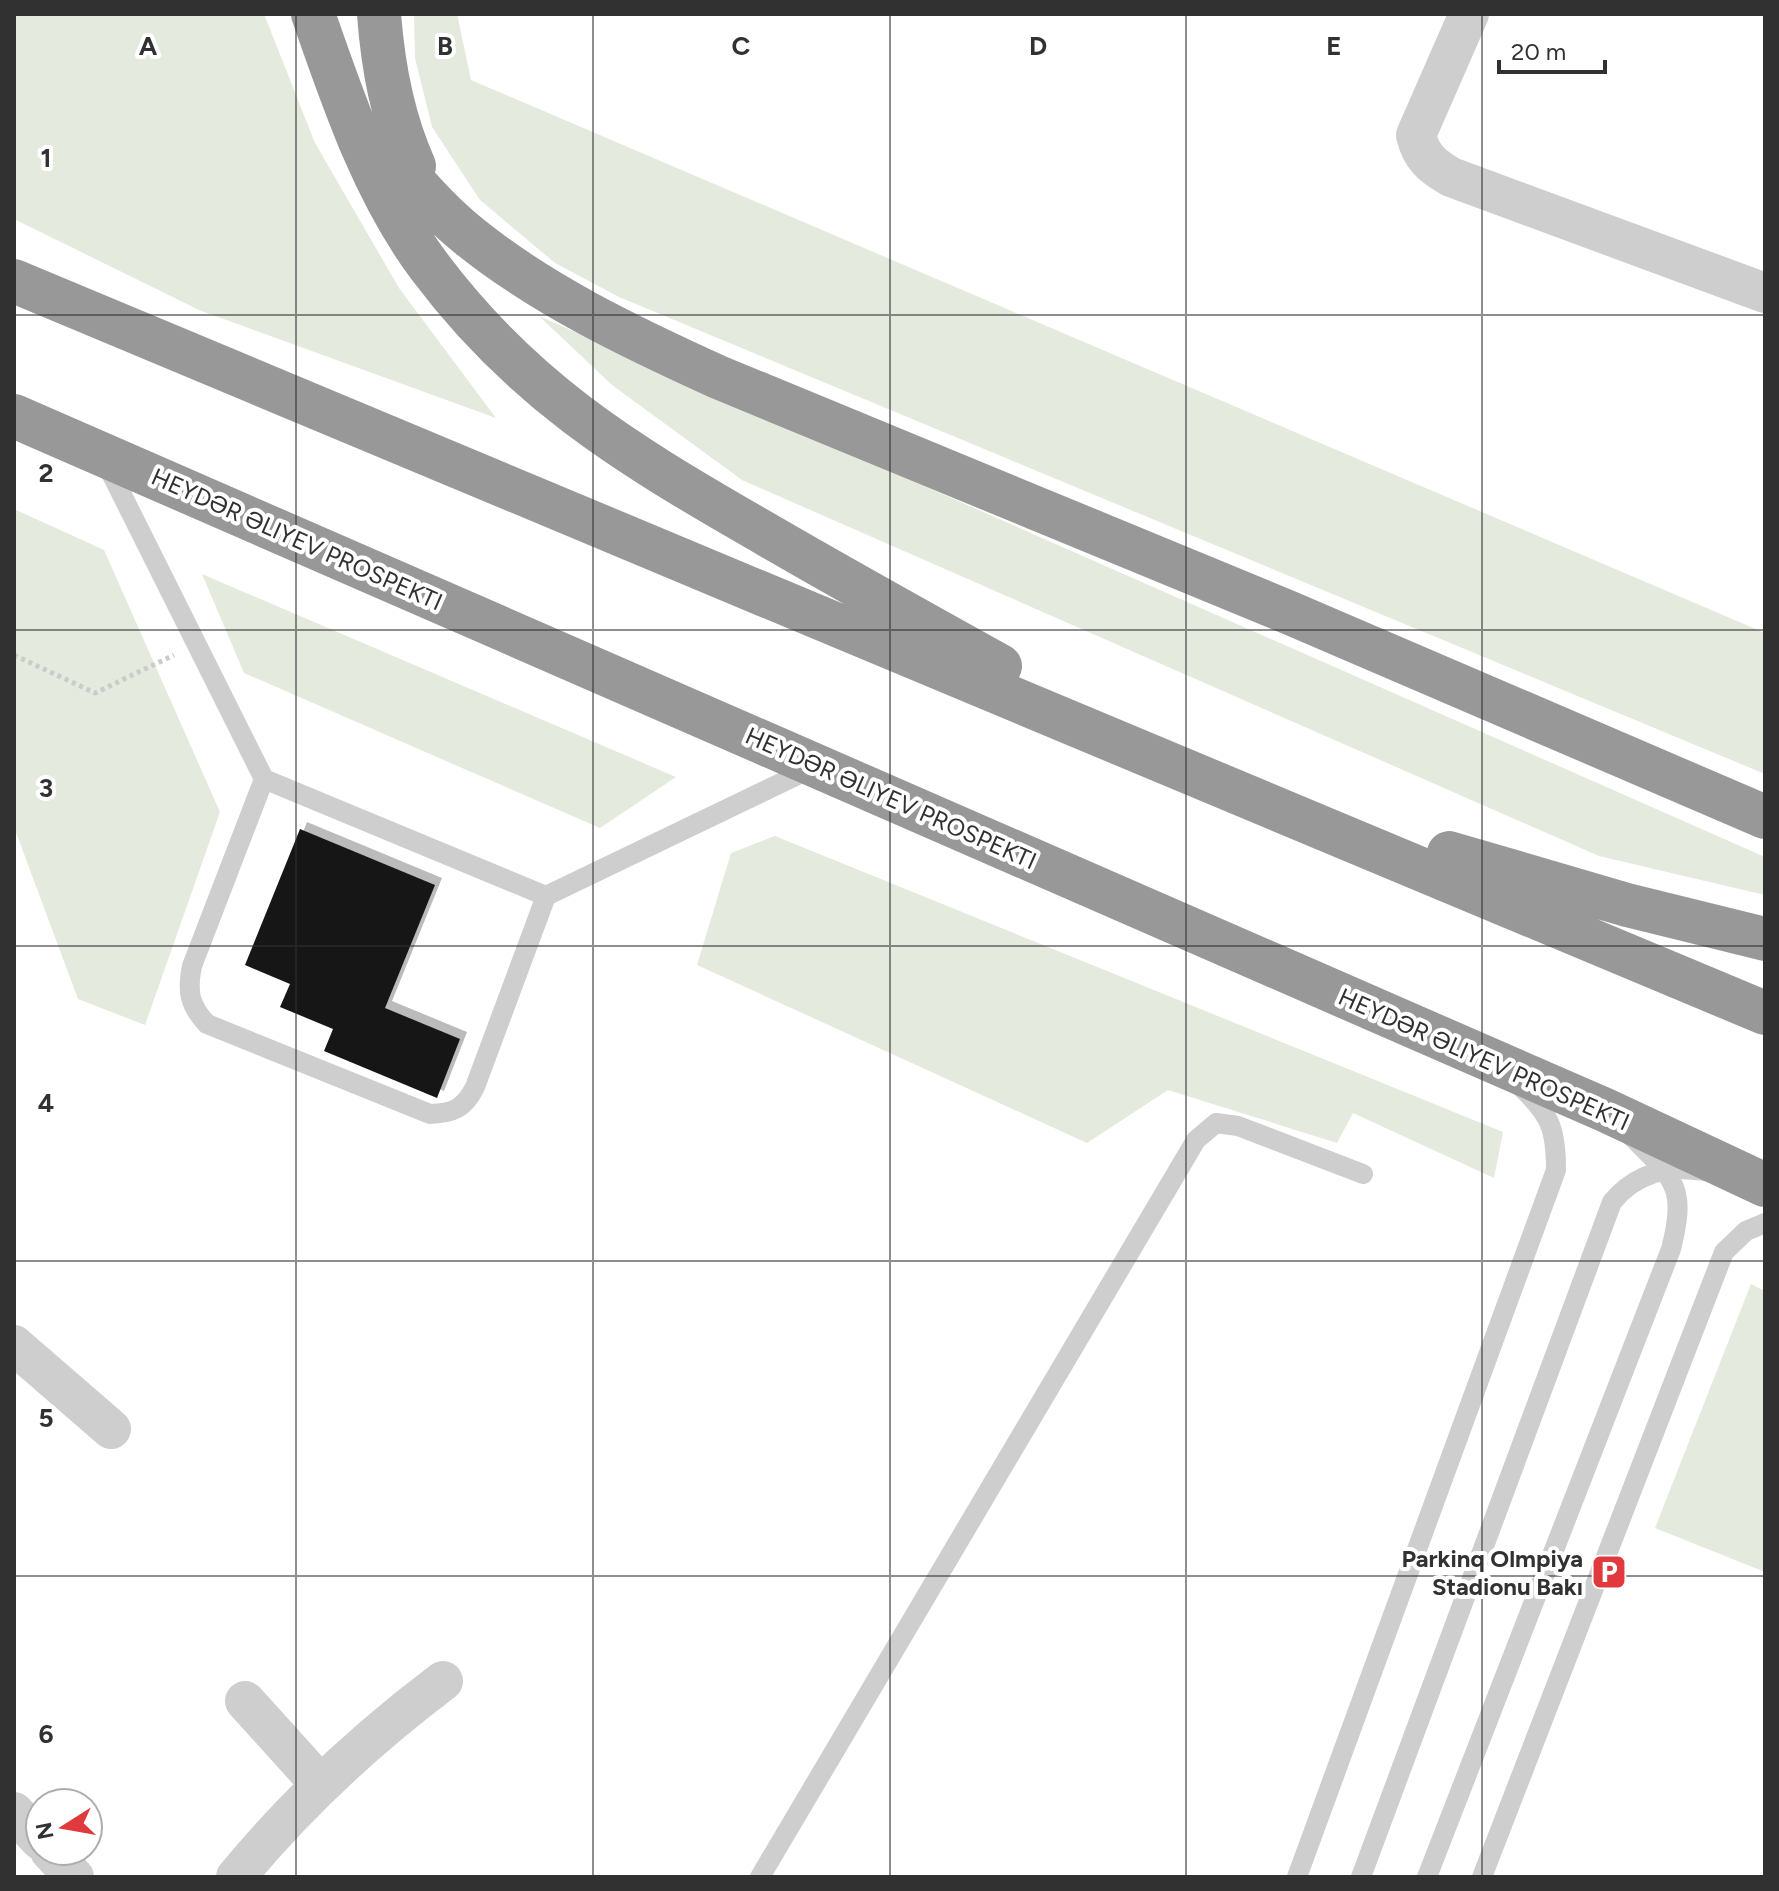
<svg xmlns="http://www.w3.org/2000/svg" width="1779" height="1891" font-family="Figtree,sans-serif">
  <style>
    .green { fill: #e4eadd }
    .building { fill: #181818; filter: url(#shadow) }
    .lines { fill: none; stroke-linecap: round; stroke-linejoin: round }
    .path { stroke: #cbcbcb; stroke-width: 5; stroke-dasharray: 4 4; stroke-linecap: butt }
    .service { stroke: #cecece; stroke-width: 20 }
    .minor { stroke: #cecece; stroke-width: 40 }
    .motorway { stroke: #989898; stroke-width: 44 }
    .grid { fill: none; stroke: #313131; stroke-width: 2; stroke-opacity: 0.55 }
    .labels { text-anchor: middle; dominant-baseline: central; stroke-width: 8; stroke-linejoin: round; paint-order: stroke }
    .street-label { font-size: 24px; fill: #313131; stroke: #fff }
    .poi-label { font-size: 24px; font-weight: bold; fill: #313131; stroke: #fff; text-anchor: end }
    .grid-label { font-size: 26px; text-anchor: middle; font-weight: bold; fill: #313131; stroke: #fff; stroke-width: 8; stroke-linejoin: round; paint-order: stroke }
  </style>
  <defs>
    <filter id="shadow"><feDropShadow dx="7" dy="-7" stdDeviation="0" flood-color="#0004"/></filter>
  </defs>
  <rect width="100%" height="100%" fill="#fff"/>
  <path class="green" d="M14,14H264L315,143L399,288L496,418L199,310L14,219Z
    M414,14H457L471,80L1765,633V774L619,297L555,263L480,200L432,127L415,58Z
    M539,316L1765,857V895L1599,856L742,480L612,385Z
    M14,509L104,550L220,812L145,1025L78,999L14,827Z
    M202,574L676,777L600,828L244,673Z
    M775,836L1503,1132L1494,1178L1353,1113L1337,1143L1168,1090L1087,1143L697,965L731,853Z
    M1751,1284L1765,1291V1572L1655,1528Z"/>
  <path class="building" d="M300,829L435,885L385,1008L460,1039L437,1098L324,1051L333,1029L280,1007L290,984L245,965Z"/>
  <g class="lines">
    <path class="path" d="M14,655L95,693L174,655"/>
    <path class="service" d="M105,461L264,779L546,896L812,768
      M264,779L192,966C187,991 189,1005 207,1024L430,1114C453,1113 464,1109 475,1087L546,896
      M760,1877L1196,1140L1216,1123L1238,1126L1363,1174
      M1297,1877L1556,1170C1556,1130 1551,1116 1522,1088
      M1361,1877L1612,1202C1636,1173 1667,1165 1704,1171
      M1427,1877L1671,1249C1687,1186 1674,1179 1630,1135
      M1482,1877L1724,1252L1746,1231L1765,1223"/>
    <path class="minor" d="M1469,14L1416,135C1421,157 1432,166 1451,177L1765,293
      M14,1345L111,1429
      M245,1701L320,1784
      M14,1812L40,1840
      M50,1851L74,1877
      M236,1877C297,1803 366,1739 443,1681"/>
    <path class="motorway" d="M313,14C343,100 374,193 429,266C521,389 622,451 752,526C834,574 917,620 1000,666
      M379,14C383,67 392,117 414,166
      M377,137C404,172 434,208 469,236C542,295 632,338 718,377L1290,613L1765,817
      M14,281L1765,1013
      M14,416L1605,1110L1765,1185
      M1449,853L1627,905L1765,939"/>
  </g>
  <path class="grid" d="M296,14V1877M593,14V1877M890,14V1877M1186,14V1877M1482,14V1877M14,315H1765M14,630H1765M14,946H1765M14,1261H1765M14,1576H1765"/>
  <defs>
    <symbol id="parking-square" viewBox="-11 -11 22 22"><rect x="-9" y="-9" width="18" height="18" rx="4" fill="#e13a3e" stroke="#fff"/><path d="M-3.5-5.5H1a3.5 3.5 0 0 1 0 7H-1V5.5H-3.5ZM-1-3.4V-.6H.8a1.4 1.4 0 0 0 0-2.8Z" fill="#fff"/></symbol>
  </defs>
  <g fill-rule="evenodd">
    <use href="#parking-square" x="1589" y="1552" width="40" height="40"/>
  </g>
  <g class="labels">
    <g class="street-label">
      <text transform="translate(297 539) rotate(24)">HEYDƏR ƏLIYEV PROSPEKTI</text>
      <text transform="translate(891 798) rotate(24)">HEYDƏR ƏLIYEV PROSPEKTI</text>
      <text transform="translate(1484 1059) rotate(24)">HEYDƏR ƏLIYEV PROSPEKTI</text>
    </g>
    <g class="poi-label">
      <text x="1583" y="1558">Parkinq Olmpiya<tspan x="1583" dy="28">Stadionu Bakı</tspan></text>
    </g>
  </g>
  <g class="grid-label">
    <text x="148" y="55">A</text>
    <text x="445" y="55">B</text>
    <text x="741" y="55">C</text>
    <text x="1038" y="55">D</text>
    <text x="1334" y="55">E</text>
    <text x="46" y="167">1</text>
    <text x="46" y="482">2</text>
    <text x="46" y="797">3</text>
    <text x="46" y="1112">4</text>
    <text x="46" y="1427">5</text>
    <text x="46" y="1743">6</text>
  </g>
  <rect width="1779" height="1891" fill="none" stroke="#313131" stroke-width="32"/>
  <g transform="translate(64 1827) rotate(259)"><circle r="38" fill="#ffffff" stroke="#adadad" stroke-width="2"/>
  <path d="M0-6L14 30L0 20L-14 30Z" fill="#e13a3e"/>
  <text y="-12" font-size="22" font-weight="bold" text-anchor="middle" fill="#313131">N</text>
  </g>
  <path d="M1499 60v12h106v-12" fill="none" stroke="#313131" stroke-width="4"/>
  <text x="1511" y="60" font-size="24" fill="#313131" stroke="#ffffff" stroke-width="6" paint-order="stroke">20 m</text>
</svg>
